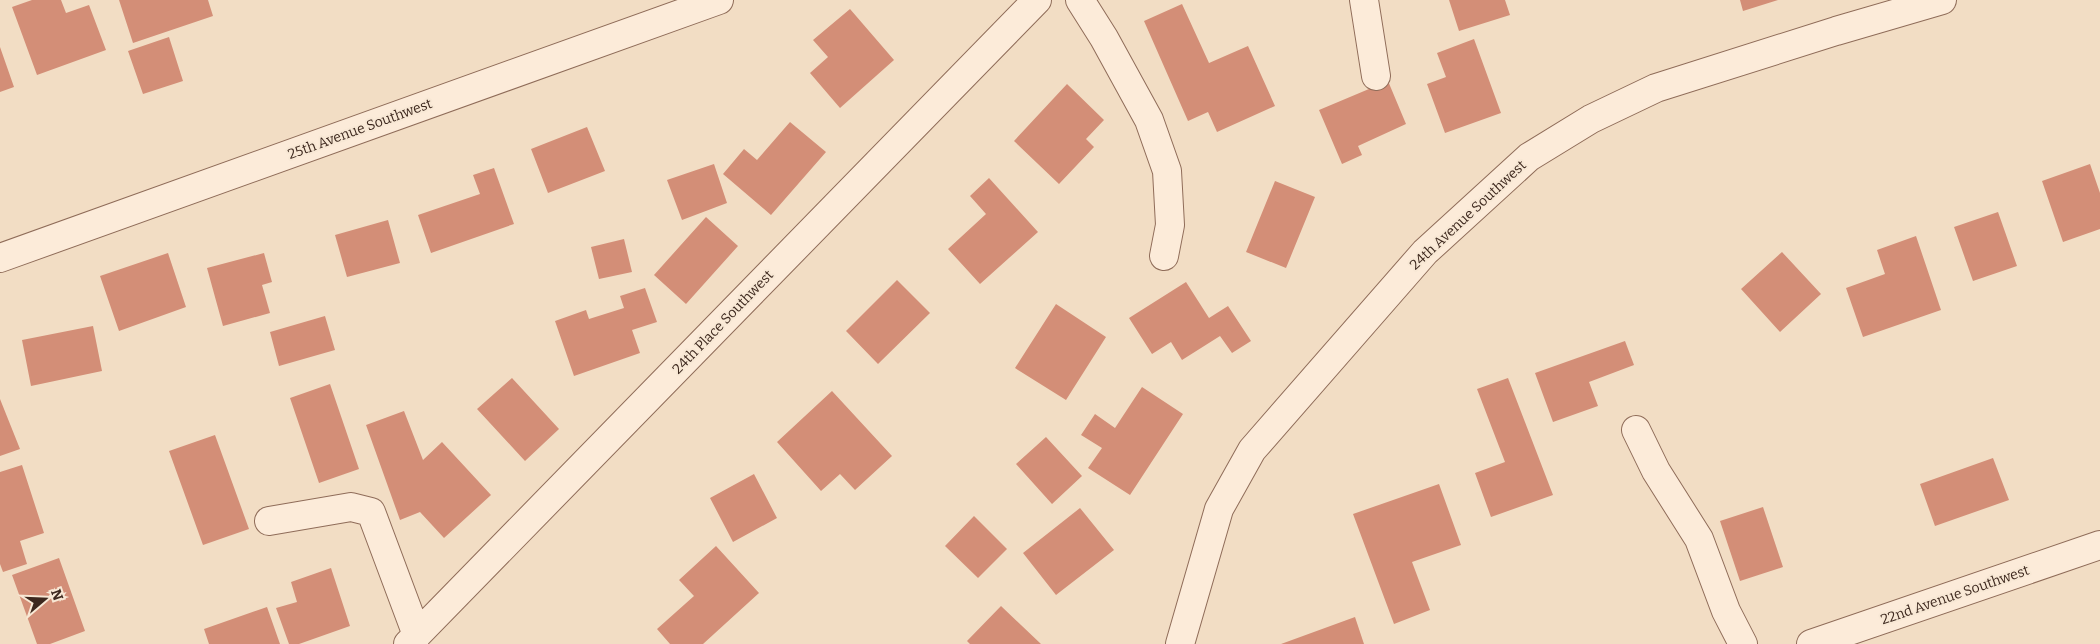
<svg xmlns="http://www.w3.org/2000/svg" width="2100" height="644" font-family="Bitter,serif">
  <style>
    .building { fill: #d38e77 }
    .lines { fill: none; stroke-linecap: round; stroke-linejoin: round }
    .minor-casing { stroke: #8f6c59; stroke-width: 30 }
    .minor { stroke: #fcebd9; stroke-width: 28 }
    .labels { text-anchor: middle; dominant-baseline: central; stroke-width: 4; stroke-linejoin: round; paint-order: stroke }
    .street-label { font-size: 14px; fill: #3d281e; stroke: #f8e8d5 }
  </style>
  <rect width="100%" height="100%" fill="#f2ddc4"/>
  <path class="building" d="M32,0H61L66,13L89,5L106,50L37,75L12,7Z
    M119,0H208L213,16L133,43Z
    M1449,0H1505L1510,15L1459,31Z
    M1740,0H1778L1743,11Z
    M1182,4L1209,63L1248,46L1275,106L1217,132L1208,112L1188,121L1144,21Z
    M850,9L894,60L840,108L810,73L828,57L813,40Z
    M169,37L183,81L143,94L128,51Z
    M1474,39L1501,113L1445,133L1427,84L1446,77L1437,53Z
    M0,47L14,87L0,92Z
    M1388,81L1406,124L1358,146L1362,155L1342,164L1319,110Z
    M1067,84L1104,120L1086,139L1094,147L1059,184L1014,141Z
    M790,122L826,152L771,215L723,174L744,149L757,160Z
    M587,127L605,171L548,193L531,149Z
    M714,164L727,203L682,220L667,180Z
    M2090,164L2100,193V229L2063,242L2042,181Z
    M494,168L514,224L431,253L418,215L480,194L473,175Z
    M989,178L1038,232L980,284L948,249L986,214L970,196Z
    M1275,181L1315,197L1286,268L1246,252Z
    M1998,212L2017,266L1973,281L1954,227Z
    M706,217L738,246L686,304L654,275Z
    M388,220L400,263L347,277L335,235Z
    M1916,236L1941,310L1863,337L1846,288L1885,274L1877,250Z
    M624,239L632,272L599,279L591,247Z
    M1782,252L1821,294L1780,332L1741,289Z
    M168,253L186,307L119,331L100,276Z
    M264,253L272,282L262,285L270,313L223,326L207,268Z
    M897,280L930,313L878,364L846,331Z
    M1186,282L1209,318L1228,306L1251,341L1232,353L1220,336L1182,360L1171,342L1152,354L1129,318Z
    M645,288L657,322L632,330L640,353L574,376L555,321L586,310L589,319L624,308L620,296Z
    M1056,304L1106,337L1066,400L1015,368Z
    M325,316L335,350L279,366L270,332Z
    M93,326L102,371L31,386L22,340Z
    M1625,341L1634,365L1589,382L1598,406L1553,422L1535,373Z
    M512,378L559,429L525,461L477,409Z
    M1508,378L1553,495L1491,517L1475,473L1505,462L1477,389Z
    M330,384L359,469L319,483L290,398Z
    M1142,387L1183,414L1130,495L1088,468L1102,448L1081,435L1095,414L1115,428Z
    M832,391L892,456L855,490L840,474L821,491L777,442Z
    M0,399L20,449L0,456Z
    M404,411L423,460L442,442L491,495L444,538L420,512L400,520L366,425Z
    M215,435L249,529L203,545L169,451Z
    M1046,437L1082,476L1052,504L1016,464Z
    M1993,458L2009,500L1935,526L1920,484Z
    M22,465L44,533L20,541L27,564L3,572L0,564V472Z
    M754,474L777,518L733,542L710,498Z
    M1439,484L1461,545L1412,562L1430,610L1394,624L1353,514Z
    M1763,507L1783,567L1740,581L1720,521Z
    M1080,508L1114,550L1056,595L1023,553Z
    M974,516L1007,549L978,578L945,546Z
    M716,546L759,593L703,644H670L657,629L694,596L679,580Z
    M59,558L85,631L50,644H37L12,575Z
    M331,568L350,626L299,644H289L276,608L297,602L291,582Z
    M1001,606L1041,644H970L967,641Z
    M267,607L280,644H209L204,629Z
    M1355,617L1364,644H1281Z"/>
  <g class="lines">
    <defs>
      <path id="minor" d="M1080,0L1104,38L1149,120L1167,171L1170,225L1164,256
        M1364,0L1376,76
        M0,258L719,0
        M1636,430L1656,471L1699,539L1726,611L1743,644
        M269,521L351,507L371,512L417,635
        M408,644L1037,0
        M1180,644L1219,509L1252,450L1425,252L1529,157L1591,119L1656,88L1836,31L1942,0
        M1811,644L2100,545"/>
    </defs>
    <use href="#minor" class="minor-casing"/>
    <use href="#minor" class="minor"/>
  </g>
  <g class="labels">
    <g class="street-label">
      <text transform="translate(360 129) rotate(-20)">25th Avenue Southwest</text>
      <text transform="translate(1468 215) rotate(-43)">24th Avenue Southwest</text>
      <text transform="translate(723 322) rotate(-46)">24th Place Southwest</text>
      <text transform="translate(1955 595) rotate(-19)">22nd Avenue Southwest</text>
    </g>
  </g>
  <g transform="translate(45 599) rotate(71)" stroke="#f8e8d5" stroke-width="4" paint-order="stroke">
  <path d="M0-4L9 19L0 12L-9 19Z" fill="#3d281e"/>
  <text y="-8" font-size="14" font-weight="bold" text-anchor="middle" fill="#3d281e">N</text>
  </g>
</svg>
